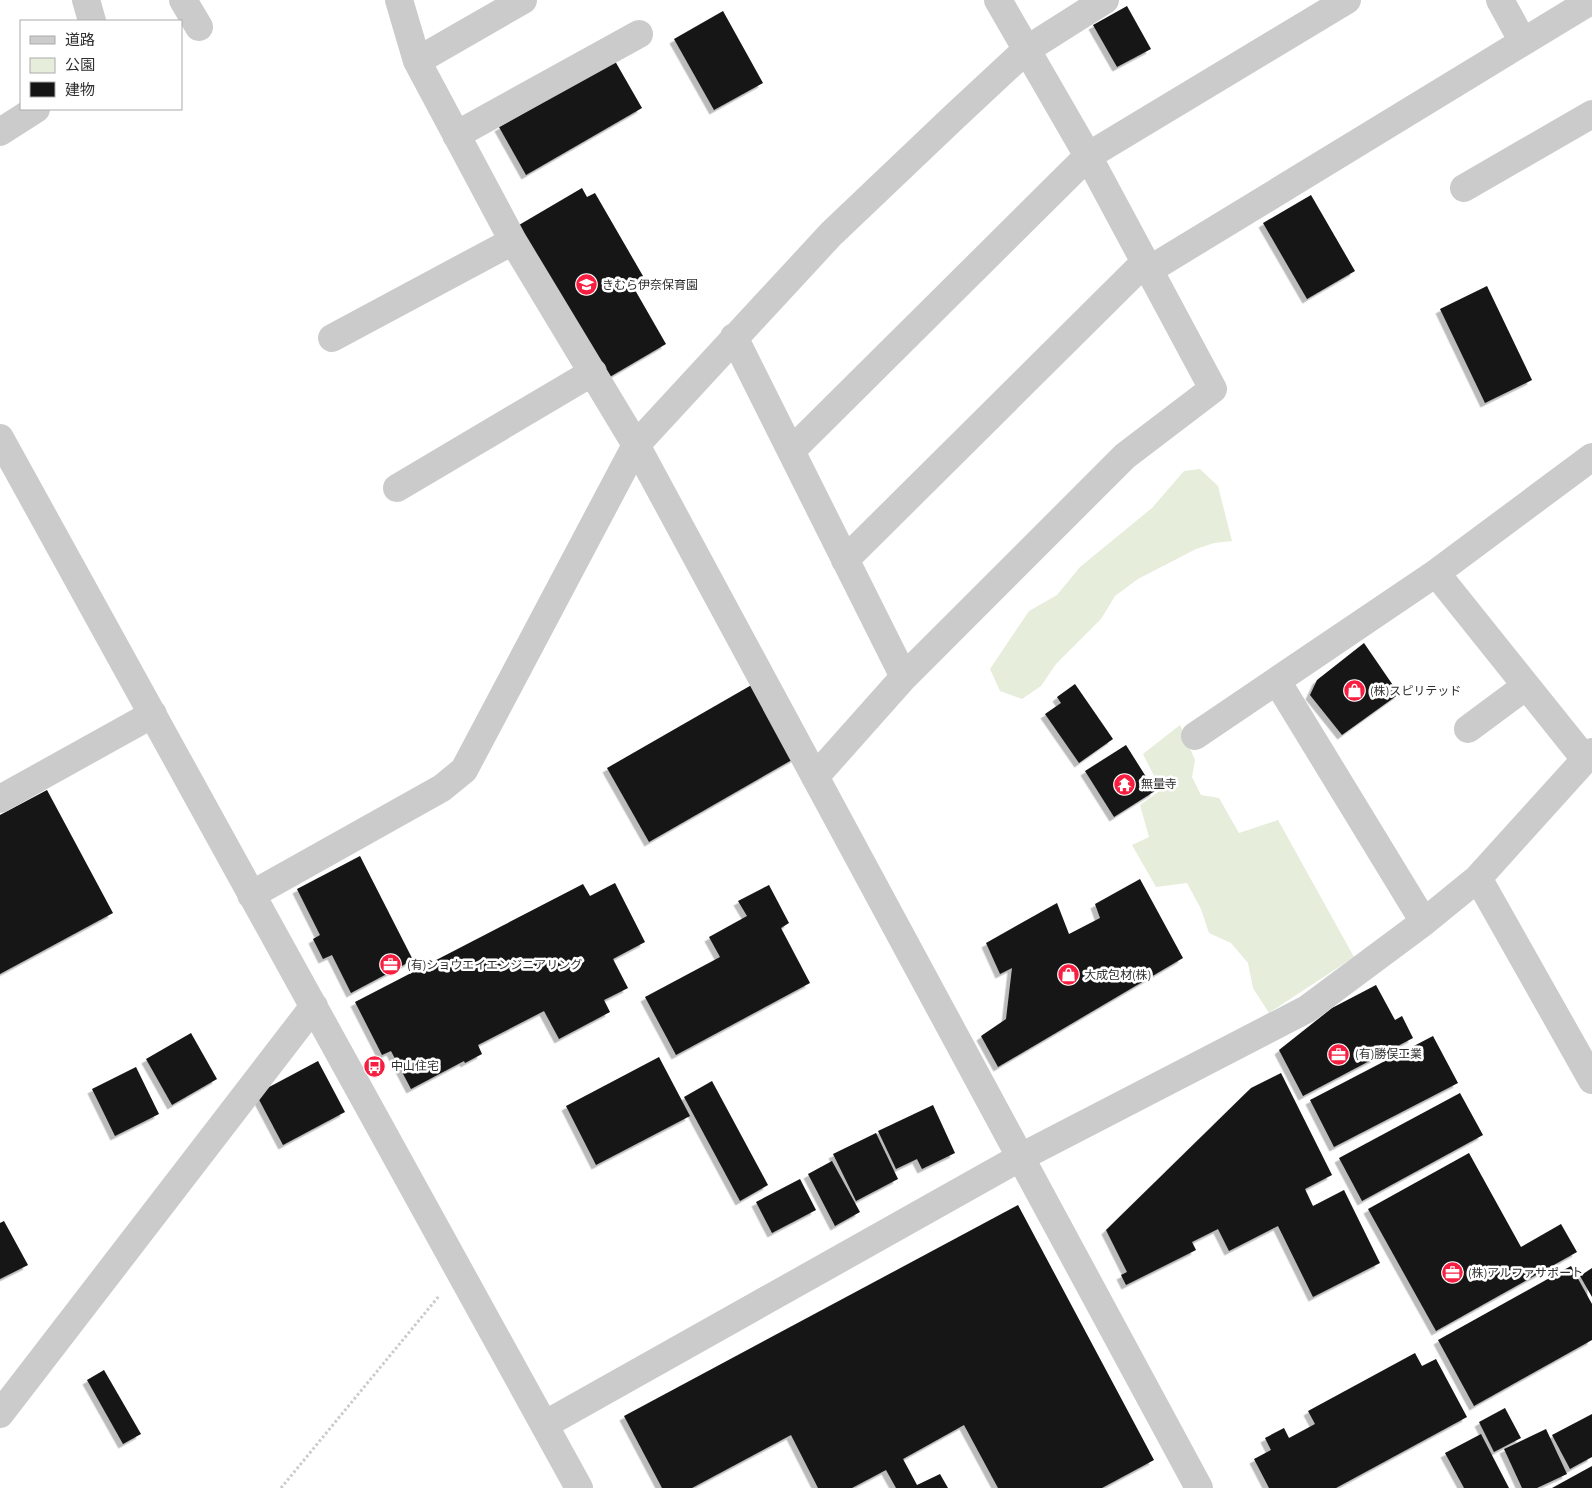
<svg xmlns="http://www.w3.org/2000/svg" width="1592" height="1488" font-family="'Source Sans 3','Noto Sans JP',sans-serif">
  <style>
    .green { fill: #e6edda }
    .building { fill: #151515; filter: url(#shadow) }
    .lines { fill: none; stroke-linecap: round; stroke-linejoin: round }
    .path { stroke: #cbcbcb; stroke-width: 3; stroke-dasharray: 2.5 2.5; stroke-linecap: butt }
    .minor { stroke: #cbcbcb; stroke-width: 28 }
    .labels { text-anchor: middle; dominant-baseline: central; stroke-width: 5; stroke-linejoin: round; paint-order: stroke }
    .poi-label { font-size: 12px; fill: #2e2e2e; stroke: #fff; text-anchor: start }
  </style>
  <defs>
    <filter id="shadow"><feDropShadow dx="-4.5" dy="4.5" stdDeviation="0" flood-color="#0004"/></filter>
  </defs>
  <rect width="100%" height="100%" fill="#fff"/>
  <path class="green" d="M1200,469L1218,486L1232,541L1214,543L1196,549L1138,579L1115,596L1101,619L1056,664L1041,686L1022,699L1000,691L990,669L1029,611L1057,595L1080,567L1152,508L1184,471Z
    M1180,725L1195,760L1192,777L1201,795L1219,798L1239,833L1278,820L1354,957L1269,1013L1253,988L1248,963L1231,943L1209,933L1201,909L1187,883L1156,887L1132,845L1149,837L1140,805L1161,790L1143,754Z"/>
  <path class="building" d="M1127,6L1151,49L1117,67L1093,25Z
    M723,11L763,83L714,110L674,39Z
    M615,61L642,108L526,175L499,127Z
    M582,188L587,197L595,193L643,276L631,283L666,344L608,378L519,225Z
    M1311,195L1355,271L1307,299L1263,223Z
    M1487,286L1532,380L1485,403L1440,309Z
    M1364,643L1399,694L1342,735L1310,695L1317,680Z
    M755,683L797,757L649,842L607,768Z
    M1075,684L1113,739L1079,763L1045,714L1061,703L1057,697Z
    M1126,745L1155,791L1114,817L1085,771Z
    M47,790L113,913L0,974V815Z
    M360,856L413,960L351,993L332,955L323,959L313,939L320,935L297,889Z
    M1140,879L1183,958L998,1067L981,1036L1006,1019L1012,968L1000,974L986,943L1057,903L1069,934L1100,918L1095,904Z
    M615,883L645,942L613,959L628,988L604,1000L610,1012L559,1039L544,1011L478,1045L482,1054L465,1063L464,1061L411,1089L391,1051L382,1055L355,1002L583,884L590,896Z
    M769,885L789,923L781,928L810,983L676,1055L645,997L720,957L709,937L747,916L738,901Z
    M1376,985L1395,1020L1402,1016L1413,1038L1303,1096L1279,1050L1332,1008Z
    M191,1033L217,1079L172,1105L146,1059Z
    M1433,1036L1458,1083L1334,1147L1310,1100Z
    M659,1057L690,1116L596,1165L566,1106Z
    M318,1061L345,1112L283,1145L256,1094Z
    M136,1067L159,1114L115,1136L92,1089Z
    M1281,1073L1332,1175L1305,1189L1313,1206L1344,1190L1380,1263L1313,1297L1278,1226L1229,1251L1218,1229L1192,1242L1196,1250L1126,1285L1121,1275L1127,1272L1106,1230L1251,1088Z
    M712,1081L768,1185L740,1201L684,1097Z
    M1460,1093L1483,1135L1362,1201L1339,1158Z
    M933,1105L955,1153L922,1169L917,1159L896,1169L878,1131Z
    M876,1133L898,1179L856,1201L833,1154Z
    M1469,1153L1521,1247L1561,1224L1577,1252L1436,1331L1368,1209Z
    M832,1161L860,1212L835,1226L808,1174Z
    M800,1179L816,1210L772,1233L756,1202Z
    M1018,1205L1154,1460L1102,1488H998L964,1425L903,1459L917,1485L940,1474L948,1488H896L886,1470L852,1488H818L791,1435L692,1488H662L624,1416Z
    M4,1221L28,1265L0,1279V1223Z
    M1571,1266L1592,1304V1340L1474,1406L1438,1340Z
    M1592,1268V1297L1580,1276Z
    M1415,1353L1422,1366L1436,1359L1467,1417L1336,1488H1269L1254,1459L1271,1450L1265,1438L1284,1428L1289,1438L1315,1424L1308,1411Z
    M104,1370L141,1434L123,1444L87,1380Z
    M1505,1408L1521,1438L1494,1452L1479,1422Z
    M1592,1414V1457L1570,1469L1552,1435Z
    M1546,1429L1567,1474L1537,1488H1522L1504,1449Z
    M1481,1434L1509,1488H1464L1445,1453Z
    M1592,1466V1488H1552Z"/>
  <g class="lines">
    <path class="path" d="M281,1488L439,1296"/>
    <path class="minor" d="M86,0L92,21
      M183,0L199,27
      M399,0L417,61L513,241L636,445L1199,1488
      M1500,0L1523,42
      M417,61L523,0
      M0,132L36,109
      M456,135L639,34
      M1464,188L1592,114
      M1149,270L1592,0
      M734,337L904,677
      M332,338L513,241
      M0,438L579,1488
      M791,451L1088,156L1347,0
      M397,488L593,372
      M845,560L1145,262
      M1436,573L1585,759
      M1277,681L1424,922
      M1468,729L1526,686
      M1195,736L1436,573L1592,457
      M815,777L904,677L1125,456L1213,389L1088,156L998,0
      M0,799L153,714
      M1478,878L1592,1080
      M251,895L442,788L464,770L636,445L831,234L954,117L1026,50L1105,0
      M0,1414L314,1006
      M544,1425L1021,1157L1307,1009L1424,922L1478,878L1592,752"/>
  </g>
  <defs>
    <symbol id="school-disc" viewBox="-11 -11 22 22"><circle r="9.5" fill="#f61f41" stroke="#fff"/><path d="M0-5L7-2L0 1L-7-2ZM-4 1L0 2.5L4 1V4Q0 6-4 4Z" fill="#fff"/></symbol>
    <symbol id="shop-disc" viewBox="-11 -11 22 22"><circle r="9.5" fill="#f61f41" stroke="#fff"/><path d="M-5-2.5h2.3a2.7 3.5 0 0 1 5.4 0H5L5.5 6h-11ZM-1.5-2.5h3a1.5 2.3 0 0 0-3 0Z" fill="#fff"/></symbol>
    <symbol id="temple-disc" viewBox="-11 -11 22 22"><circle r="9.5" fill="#f61f41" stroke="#fff"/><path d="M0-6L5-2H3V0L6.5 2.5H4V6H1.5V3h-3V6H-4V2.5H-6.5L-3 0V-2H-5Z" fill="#fff"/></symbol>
    <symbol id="office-disc" viewBox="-11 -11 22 22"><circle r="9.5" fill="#f61f41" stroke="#fff"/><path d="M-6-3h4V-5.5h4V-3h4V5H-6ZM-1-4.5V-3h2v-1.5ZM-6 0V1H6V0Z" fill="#fff"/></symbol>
    <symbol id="bus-disc" viewBox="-11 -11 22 22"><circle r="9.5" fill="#f61f41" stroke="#fff"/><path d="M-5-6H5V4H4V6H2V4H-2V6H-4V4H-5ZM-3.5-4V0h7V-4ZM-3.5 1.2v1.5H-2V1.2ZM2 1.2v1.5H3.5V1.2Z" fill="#fff"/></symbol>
  </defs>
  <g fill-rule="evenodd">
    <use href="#school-disc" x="574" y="272" width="25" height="25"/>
    <use href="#shop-disc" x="1342" y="678" width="25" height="25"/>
    <use href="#temple-disc" x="1112" y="772" width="25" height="25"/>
    <use href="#office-disc" x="378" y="952" width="25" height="25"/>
    <use href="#shop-disc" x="1056" y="962" width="25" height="25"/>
    <use href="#office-disc" x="1326" y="1042" width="25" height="25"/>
    <use href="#bus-disc" x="362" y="1054" width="25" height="25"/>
    <use href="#office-disc" x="1440" y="1260" width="25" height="25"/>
  </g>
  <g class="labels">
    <g class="poi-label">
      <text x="602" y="285">きむら伊奈保育園</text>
      <text x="1370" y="691">(株)スピリテッド</text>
      <text x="1141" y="784">無量寺</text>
      <text x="407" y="965">(有)ショウエイエンジニアリング</text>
      <text x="1084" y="975">大成包材(株)</text>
      <text x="1355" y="1054">(有)勝俣工業</text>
      <text x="391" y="1066">中山住宅</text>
      <text x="1468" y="1273">(株)アルファサポート</text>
    </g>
  </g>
  <rect x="20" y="20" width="162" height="90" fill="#ffffff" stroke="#ababab"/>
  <rect x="30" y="36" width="25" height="8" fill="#cbcbcb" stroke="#ababab"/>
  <text x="65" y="45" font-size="15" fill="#2e2e2e">道路</text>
  <rect x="30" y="58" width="25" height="15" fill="#e6edda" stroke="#ababab"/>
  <text x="65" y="70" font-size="15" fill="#2e2e2e">公園</text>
  <rect x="30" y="82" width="25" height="15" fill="#151515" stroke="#ababab"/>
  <text x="65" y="95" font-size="15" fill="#2e2e2e">建物</text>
</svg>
